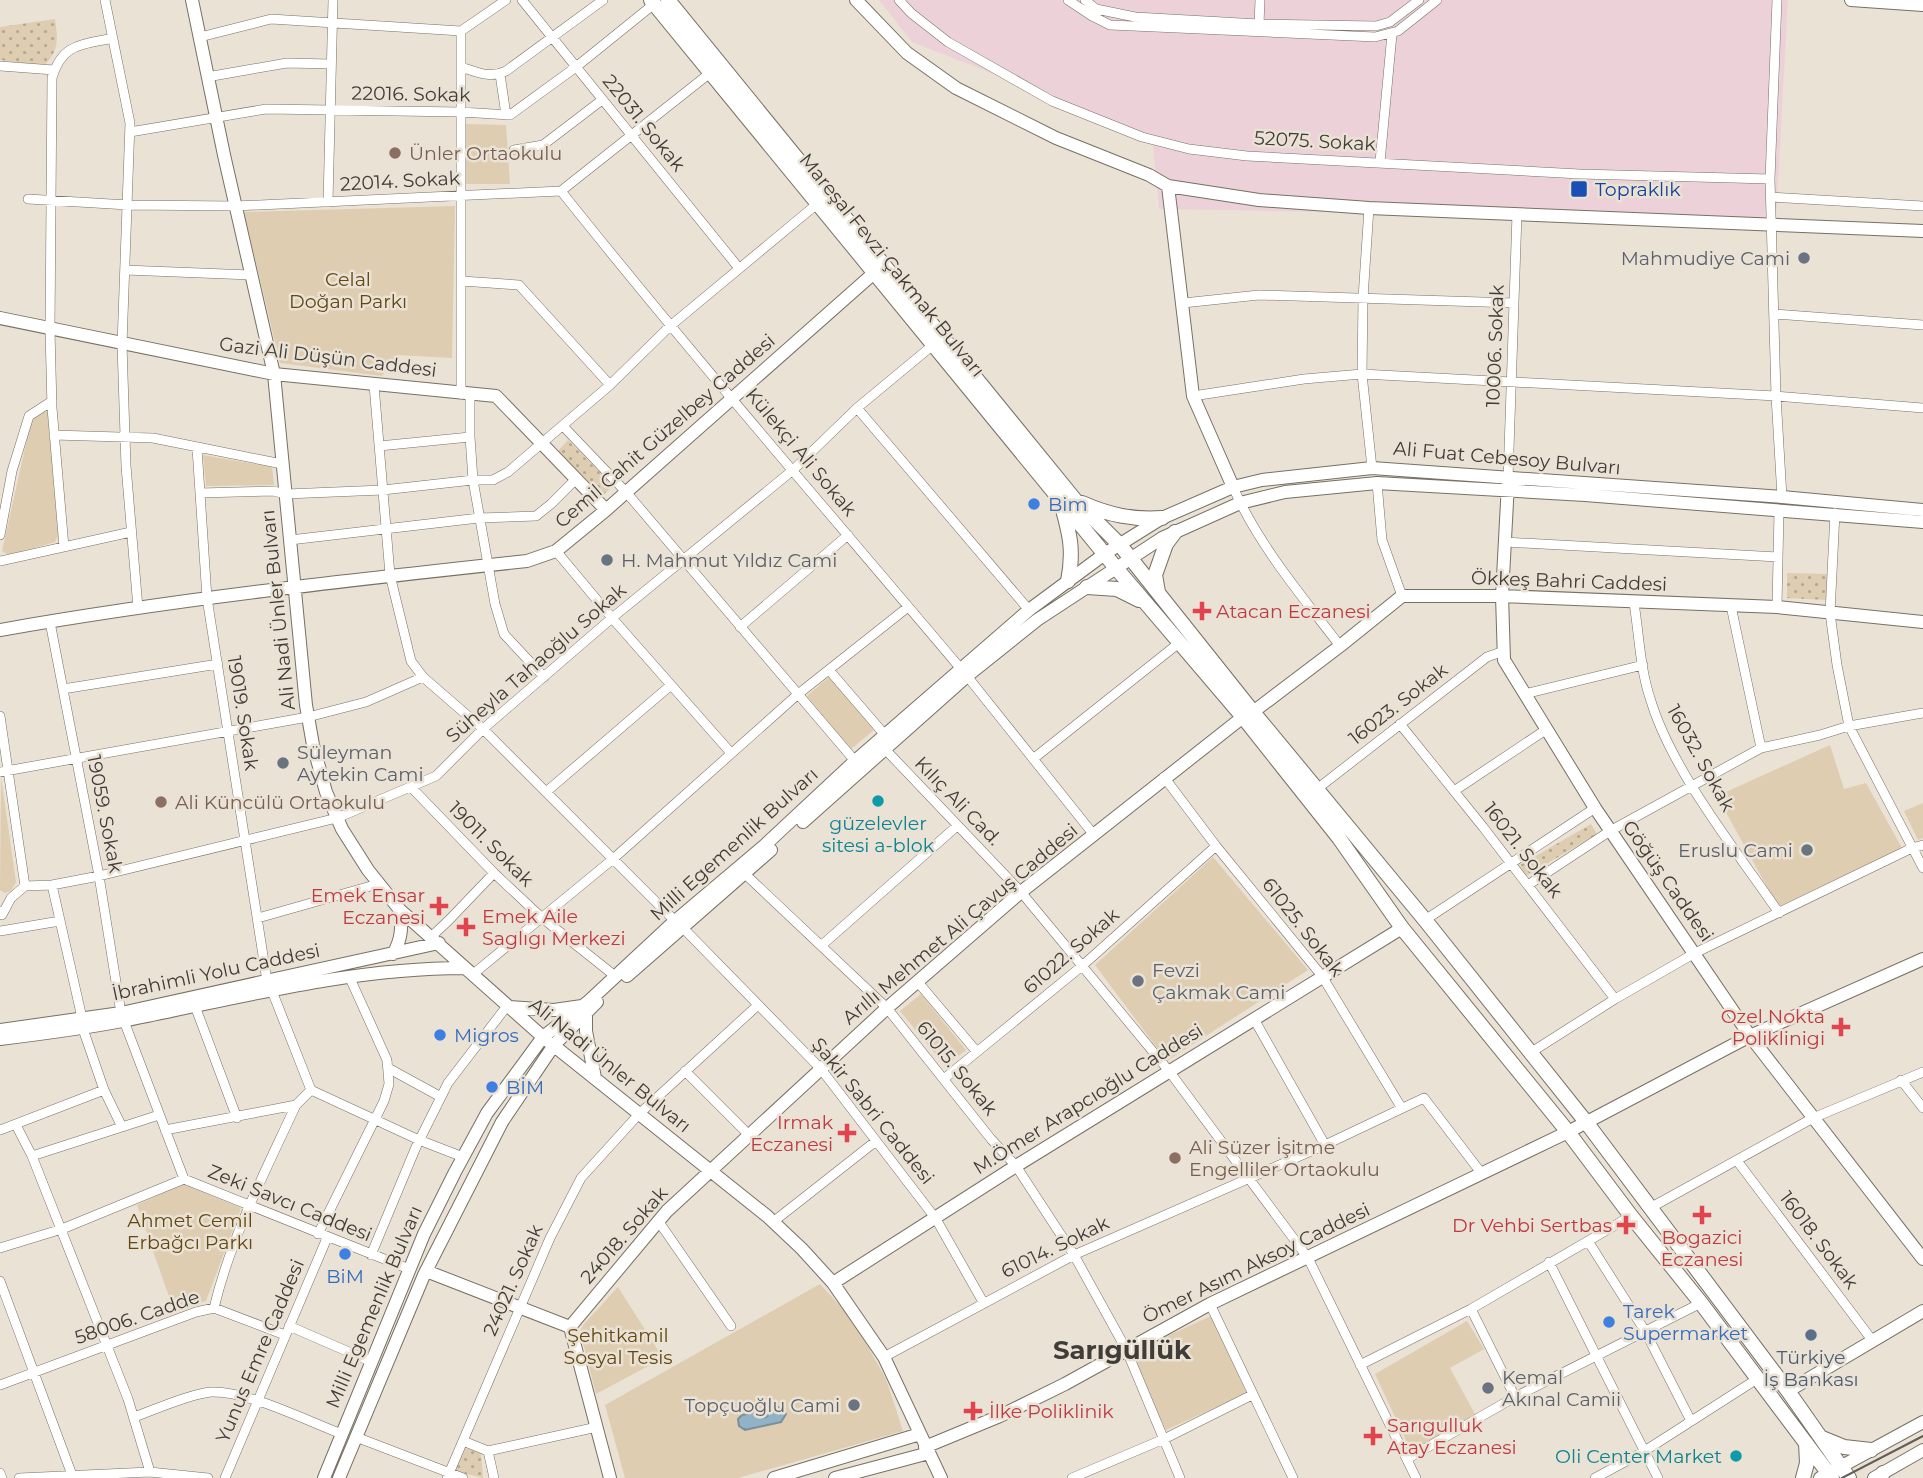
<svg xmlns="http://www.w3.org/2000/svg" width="1923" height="1478" font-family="Montserrat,sans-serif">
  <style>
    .commercial { fill: #ecd2d8 }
    .grass { fill: url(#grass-dots) }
    .park { fill: #decdb1 }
    .water { fill: url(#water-ripples); stroke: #798f9c; stroke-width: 2 }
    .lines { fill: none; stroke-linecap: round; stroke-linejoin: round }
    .street-casing { stroke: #777064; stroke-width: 10 }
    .secondary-casing { stroke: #777064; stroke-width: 14 }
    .primary-casing { stroke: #777064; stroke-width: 16 }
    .street { stroke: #fff; stroke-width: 9 }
    .secondary { stroke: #fff; stroke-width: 12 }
    .primary { stroke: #fff; stroke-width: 14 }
    .tram { stroke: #625d57; stroke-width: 2 }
    .education-dot { fill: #8d6e63; stroke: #eae2d5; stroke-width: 2.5 }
    .transit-dot { fill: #1a4fb4; stroke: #eae2d5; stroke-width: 2.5 }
    .worship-dot { fill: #6b7280; stroke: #eae2d5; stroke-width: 2.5 }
    .shop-dot { fill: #3f7fe0; stroke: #eae2d5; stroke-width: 2.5 }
    .health-dot { fill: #e0444e; stroke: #eae2d5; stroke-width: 2.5 }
    .culture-dot { fill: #0f9aa8; stroke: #eae2d5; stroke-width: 2.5 }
    .service-dot { fill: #5c6f8a; stroke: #eae2d5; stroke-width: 2.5 }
    .labels { text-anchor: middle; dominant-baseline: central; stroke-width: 5; stroke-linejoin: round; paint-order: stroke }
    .street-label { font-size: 19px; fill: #403c37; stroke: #eae2d5 }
    .education-label { font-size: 19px; fill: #785e54; stroke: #eae2d5; text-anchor: start }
    .transit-label { font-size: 19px; fill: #164399; stroke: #eae2d5; text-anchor: start }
    .worship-label { font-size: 19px; fill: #5b616d; stroke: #eae2d5; text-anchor: start }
    .park-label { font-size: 19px; fill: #634813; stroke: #eae2d5 }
    .shop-label { font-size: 19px; fill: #366cbe; stroke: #eae2d5; text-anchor: start }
    .health-label { font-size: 19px; fill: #be3a42; stroke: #eae2d5; text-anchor: start }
    .culture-label { font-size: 19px; fill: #0d838f; stroke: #eae2d5 }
    .service-label { font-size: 19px; fill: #4e5e75; stroke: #eae2d5 }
    .district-label { font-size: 26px; font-weight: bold; fill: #403c37; stroke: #eae2d5 }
  </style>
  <defs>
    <pattern id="grass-dots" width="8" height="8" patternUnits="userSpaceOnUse" patternTransform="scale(1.75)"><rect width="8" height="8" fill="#decdb1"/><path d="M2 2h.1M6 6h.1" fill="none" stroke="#b5a891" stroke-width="1.8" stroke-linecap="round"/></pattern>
    <pattern id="water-ripples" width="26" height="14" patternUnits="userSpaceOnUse" patternTransform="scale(1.75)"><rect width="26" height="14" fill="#91b2c7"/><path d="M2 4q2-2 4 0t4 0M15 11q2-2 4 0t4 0" fill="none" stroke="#7892a2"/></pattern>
  </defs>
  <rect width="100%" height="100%" fill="#eae2d5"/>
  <path class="commercial" d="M879,0H1788L1776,220L1159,209L1152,136L912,42Z"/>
  <path class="grass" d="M55,19C58,40 59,50 44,66L0,60V27Z
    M568,440L613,486L602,496L558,451Z
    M1787,573L1827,574L1826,600L1787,598Z
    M1591,824L1597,834L1526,876L1520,865Z
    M465,1448L481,1453L483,1478L455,1471Z"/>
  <path class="park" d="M466,124L506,125L510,184H466Z
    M455,206L452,358L397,355L382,376L280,363L244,212Z
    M42,412H49L58,536L55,542L9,555L2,551L32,417Z
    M203,455L272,467L274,485L206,486Z
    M830,676L874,730L851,749L807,696Z
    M1830,745L1844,789L1866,783L1902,848L1778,907L1717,796Z
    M1,777L16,882L11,891L5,893L0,890Z
    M1923,803V838L1918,840L1904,811Z
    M1213,857L1308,970L1167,1061L1095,965Z
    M921,994L966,1050L945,1066L900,1011Z
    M183,1184L241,1208L206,1301L174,1311L137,1205Z
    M820,1284L853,1320L886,1379L903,1431L738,1478H625L605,1405Z
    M618,1287L663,1358L596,1394L580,1331L584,1324Z
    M1211,1316L1247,1393L1166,1430L1130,1353Z
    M1467,1321L1484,1349L1450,1368L1476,1416L1411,1451L1375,1374Z"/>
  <path class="water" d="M778,1407L786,1414L781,1422L745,1430L739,1426L738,1419L742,1415Z"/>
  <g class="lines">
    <defs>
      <path id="street" d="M105,0L130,123L122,345L126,466L138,608
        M522,0L738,267
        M899,0L911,13L948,42L1052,101L1142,137L1189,149L1247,156L1580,174L1770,179
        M1068,0L1092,16L1110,25L1375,37L1398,31L1437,0
        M1085,0L1096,9L1135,17L1259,24L1376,26L1390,22L1419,0
        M1777,0L1770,179L1776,396L1782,497
        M1259,24L1260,0
        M461,31V394
        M200,37L271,19L461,31L506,0
        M0,66L54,70
        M461,67C477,72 490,79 506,71L603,0
        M500,74L506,115
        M207,77L287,63L331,64
        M130,132L266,109L461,112L510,115L576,67L654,4
        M514,150L543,145L602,100
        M1380,162L1392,34
        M561,191C691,354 827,510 961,669
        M1771,197L1923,206
        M28,199L128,205L236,206L561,191L710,73
        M328,202L333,0
        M1369,208L1363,298L1362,374L1372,468
        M125,270L251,275
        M462,281L519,285L610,385
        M1183,303L1259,295L1514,303
        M1774,314L1923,325
        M374,385L390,575L411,661L423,677L483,729L675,921
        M470,394V437L473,480L495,604L504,634L544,677
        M1193,396L1304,379L1362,374L1776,396L1923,408
        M857,408L1029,610
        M563,426L626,492L855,761
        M54,435L153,438L282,464
        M379,446L470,437
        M197,448L207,598L267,981
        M1508,479L1517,214
        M1377,483L1382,540L1402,596
        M1233,487C1259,546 1302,596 1340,646
        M200,493L273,491L286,494L383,490L473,480H493L508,472L610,385L669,327L817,204
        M1835,513L1830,613L1837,665L1849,726L1923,868
        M0,535L12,471L29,416L52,401
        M290,540L479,518L536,516L551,504L576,479
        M1505,542L1778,557
        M64,547L52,408L50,330L52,78C62,43 82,45 113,38
        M556,551L612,618L731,753
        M0,561L131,532
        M1634,603C1639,634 1640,668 1650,698C1671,770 1736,850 1779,913
        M1731,606L1761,748
        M1777,607L1779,510
        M50,622L99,876L121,1013
        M740,627L848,535
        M829,670L885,735
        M967,676L1094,835
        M63,689L218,664
        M1525,694L1643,665
        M0,716L25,886L11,898L2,915L0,911
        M1400,724L1483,827L1615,999
        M884,748L1021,892L1169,1071L1308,1258L1416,1478
        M1033,759L1179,643
        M0,772L308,717L366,702L423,677
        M1164,777L1216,846L1322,976L1401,1107
        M410,786L494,873L541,917L615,976
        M1317,789L1487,657L1504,651
        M1454,791L1547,729
        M546,792L671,685
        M745,874L887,1008L991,1139L1016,1166L1074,1255L1126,1349L1180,1478
        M52,885L82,1018
        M1528,885L1610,831L1761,748L1820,735L1849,726L1923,713
        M25,886L52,885L99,876L337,818L436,776L483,729L612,618L793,470L857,408L933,345
        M258,918L378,884
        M1425,920L1595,808
        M683,928L821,1069L936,1219L983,1302
        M0,931L60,921
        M431,937L449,920L494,873
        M822,945L957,826
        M472,975L613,859L797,695L908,607
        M917,981L977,1052
        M272,991L311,1090L419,1140L463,1157
        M195,1006L237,1118
        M1254,1019L1325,1145
        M124,1021L184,1179
        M83,1029L104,1090L122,1127
        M1530,1053L1615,999L1695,953L1912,848L1923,845
        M388,1068L441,1097
        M685,1071L749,1135
        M945,1078L1082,966L1216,846
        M1901,1080L1923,1108
        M16,1125L32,1156L128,1399L150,1472
        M0,1130L104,1090
        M165,1130L296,1105L311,1090
        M32,1156L159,1115
        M1738,1162L1872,1340
        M1650,1208L1813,1118L1923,1072
        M659,1222L731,1326
        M773,1222L876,1141
        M318,1234L384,1101L389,1084L387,1060L349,976
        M1588,1241L1645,1331L1691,1421
        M0,1248L62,1229L184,1179L409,1269
        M371,1255L416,1147L448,1083L507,1006
        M1549,1262L1658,1478
        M0,1281L72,1475
        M1210,1304L1293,1478
        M214,1308C231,1237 265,1172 296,1105
        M1471,1309L1515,1397
        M289,1326L372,1362
        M884,1357L1074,1255L1325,1145L1424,1098L1482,1174
        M1360,1365L1471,1309L1631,1216
        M0,1385L196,1312L214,1308L285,1335
        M134,1417C154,1410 192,1393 212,1392C248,1391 307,1421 342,1434
        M356,1437L463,1478
        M463,1441L488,1451
        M1407,1459L1515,1397L1701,1303
        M0,1473L2,1478
        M19,1478L150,1472L208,1478
        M225,1478L327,1238
        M447,1478L550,1238L581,1178L639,1114L758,1005
        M494,1478L488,1451L597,1427
        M1072,1478L1164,1439L1252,1395
        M1595,1478L1643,1452L1757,1379"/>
      <path id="secondary" d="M192,0L224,155L274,374L306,705L313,745L326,792L342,829L368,870L400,910L543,1037L767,1216L802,1249L833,1283L884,1357L941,1478
        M856,0L907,53L956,88L1056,138L1149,175L1168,186L1259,200L1369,208L1923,231
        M1851,0L1923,5
        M1168,186L1193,396L1233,487
        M0,318L274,374L496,396L606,510
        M1508,483L1502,596L1504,660L1595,808L1750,1036L1923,1259
        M0,630C175,599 351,580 527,561L556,551L606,510L874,273
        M1253,712L1340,646L1402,596H1502L1777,607L1923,622
        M803,822L967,676L1037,620L1162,538L1240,503L1285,492L1377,483L1585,495L1923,522
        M393,954C402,939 402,927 400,910
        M627,976L771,850
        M509,1007L554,1010L582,1006
        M586,1013V1031L595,1078
        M0,1030L121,1013L439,943
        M0,1039C41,1034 81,1029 122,1021C235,999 348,968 464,968
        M426,1271L570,1327L610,1478
        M833,1283L1016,1166L1402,928
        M570,1327L667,1211L887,1008L1021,892L1243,717
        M1788,1391L1923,1311
        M925,1447L1000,1416L1065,1384L1210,1304L1568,1132L1750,1036L1923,959
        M324,1478L424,1234L455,1172L487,1113L543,1037L589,1001L675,921L765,845L855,761L1029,610L1106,553L1162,518L1233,487L1262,480L1372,468L1782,497L1923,510
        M339,1478L424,1275L502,1122L554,1045L597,1002
        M774,1478L920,1434
        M835,1478L929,1453
        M1820,1478L1923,1422
        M1874,1478L1923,1450"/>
      <path id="primary" d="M651,0L1116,568L1243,717L1339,838L1402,928L1568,1132L1631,1216L1701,1303L1832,1478
        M668,0L1075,500L1120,545L1253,712L1425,920L1586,1122L1788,1391L1849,1478
        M1082,503C1109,515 1133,520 1162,518
        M1062,506C1070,535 1074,551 1068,581
        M1087,587L1117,589L1139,600
        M1158,592L1155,575L1166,544L1175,532
        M1822,1438L1844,1447L1871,1450
        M1803,1478L1807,1463L1806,1443
        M1880,1478L1883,1473"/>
    </defs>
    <use href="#street" class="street-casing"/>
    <use href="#secondary" class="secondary-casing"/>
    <use href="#primary" class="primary-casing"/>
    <use href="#street" class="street"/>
    <use href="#secondary" class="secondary"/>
    <use href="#primary" class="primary"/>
    <path class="tram" d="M1842,1478L1923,1436"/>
  </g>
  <g class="education-dot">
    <circle cx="395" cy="153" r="7"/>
    <circle cx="161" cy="802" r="7"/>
    <circle cx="1175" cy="1158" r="7"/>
  </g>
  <rect class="transit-dot" x="1570" y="180" width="18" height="18" rx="3.5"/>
  <g class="worship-dot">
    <circle cx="1804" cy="258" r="7"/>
    <circle cx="607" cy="560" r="7"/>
    <circle cx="283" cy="763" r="7"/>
    <circle cx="1807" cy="850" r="7"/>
    <circle cx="1138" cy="981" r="7"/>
    <circle cx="1488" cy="1388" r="7"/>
    <circle cx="854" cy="1405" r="7"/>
  </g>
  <g class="shop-dot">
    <circle cx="1034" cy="504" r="7"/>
    <circle cx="440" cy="1035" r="7"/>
    <circle cx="492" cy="1087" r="7"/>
    <circle cx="345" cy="1254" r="7"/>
    <circle cx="1609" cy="1322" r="7"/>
  </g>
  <g class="health-dot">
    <path d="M1198.5 600.5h7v7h7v7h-7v7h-7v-7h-7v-7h7z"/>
    <path d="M435.5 895.5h7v7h7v7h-7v7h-7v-7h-7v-7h7z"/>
    <path d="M462.5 916.5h7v7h7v7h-7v7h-7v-7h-7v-7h7z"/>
    <path d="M1837.5 1016.5h7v7h7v7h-7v7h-7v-7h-7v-7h7z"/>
    <path d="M843.5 1122.5h7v7h7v7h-7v7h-7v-7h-7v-7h7z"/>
    <path d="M1698.5 1204.5h7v7h7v7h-7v7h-7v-7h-7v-7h7z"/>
    <path d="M1622.5 1214.5h7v7h7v7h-7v7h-7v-7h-7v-7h7z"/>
    <path d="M969.5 1400.5h7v7h7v7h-7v7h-7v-7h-7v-7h7z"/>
    <path d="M1369.5 1425.5h7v7h7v7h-7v7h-7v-7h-7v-7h7z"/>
  </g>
  <g class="culture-dot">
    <circle cx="878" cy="801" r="7"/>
    <circle cx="1736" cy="1456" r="7"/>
  </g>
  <circle class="service-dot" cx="1811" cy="1335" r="7"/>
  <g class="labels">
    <g class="street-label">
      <text transform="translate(411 94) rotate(1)">22016. Sokak</text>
      <text transform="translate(644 123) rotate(51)">22031. Sokak</text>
      <text transform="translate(1315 141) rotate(3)">52075. Sokak</text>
      <text transform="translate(400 181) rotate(-3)">22014. Sokak</text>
      <text transform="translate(892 265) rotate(51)">Mareşal Fevzi Çakmak Bulvarı</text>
      <text transform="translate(1495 346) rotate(-88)">10006. Sokak</text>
      <text transform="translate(328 357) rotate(7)">Gazi Ali Düşün Caddesi</text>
      <text transform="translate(665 431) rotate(-41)">Cemil Cahit Güzelbey Caddesi</text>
      <text transform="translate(801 452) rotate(50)">Külekçi Ali Sokak</text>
      <text transform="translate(1507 458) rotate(5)">Ali Fuat Cebesoy Bulvarı</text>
      <text transform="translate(1569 581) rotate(2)">Ökkeş Bahri Caddesi</text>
      <text transform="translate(278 610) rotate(-96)">Ali Nadi Ünler Bulvarı</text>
      <text transform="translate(536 663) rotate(-41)">Süheyla Tahaoğlu Sokak</text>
      <text transform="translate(1398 704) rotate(-38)">16023. Sokak</text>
      <text transform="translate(243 713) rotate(81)">19019. Sokak</text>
      <text transform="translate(1701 758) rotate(61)">16032. Sokak</text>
      <text transform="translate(958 801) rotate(46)">Kılıç Ali Cad.</text>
      <text transform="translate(105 814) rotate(79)">19059. Sokak</text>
      <text transform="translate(491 844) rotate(45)">19011. Sokak</text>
      <text transform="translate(734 844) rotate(-42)">Milli Egemenlik Bulvarı</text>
      <text transform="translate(1523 850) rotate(52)">16021. Sokak</text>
      <text transform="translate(1668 881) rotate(55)">Göğüş Caddesi</text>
      <text transform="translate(960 924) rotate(-40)">Arıllı Mehmet Ali Çavuş Caddesi</text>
      <text transform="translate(1303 927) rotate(52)">61025. Sokak</text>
      <text transform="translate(1071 951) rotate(-41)">61022. Sokak</text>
      <text transform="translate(216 972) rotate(-12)">İbrahimli Yolu Caddesi</text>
      <text transform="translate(610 1065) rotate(39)">Ali Nadi Ünler Bulvarı</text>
      <text transform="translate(957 1068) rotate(51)">61015. Sokak</text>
      <text transform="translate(1088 1099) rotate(-32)">M.Ömer Arapcıoğlu Caddesi</text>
      <text transform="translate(873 1111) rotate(51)">Şakir Sabri Caddesi</text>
      <text transform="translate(290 1203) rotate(22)">Zeki Savcı Caddesi</text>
      <text transform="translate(624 1235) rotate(-49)">24018. Sokak</text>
      <text transform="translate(1819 1240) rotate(53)">16018. Sokak</text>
      <text transform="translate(1055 1247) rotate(-26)">61014. Sokak</text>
      <text transform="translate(1256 1263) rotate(-26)">Ömer Asım Aksoy Caddesi</text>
      <text transform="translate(513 1280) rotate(-66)">24021. Sokak</text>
      <text transform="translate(374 1307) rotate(-67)">Milli Egemenlik Bulvarı</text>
      <text transform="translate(137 1317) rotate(-19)">58006. Cadde</text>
      <text transform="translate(260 1351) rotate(-67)">Yunus Emre Caddesi</text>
    </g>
    <g class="education-label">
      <text x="409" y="153">Ünler Ortaokulu</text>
      <text x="175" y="802">Ali Küncülü Ortaokulu</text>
      <text x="1189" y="1147">Ali Süzer İşitme<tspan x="1189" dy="22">Engelliler Ortaokulu</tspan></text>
    </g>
    <g class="transit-label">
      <text x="1595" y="189">Topraklık</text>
    </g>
    <g class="worship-label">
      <text x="1790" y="258" text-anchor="end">Mahmudiye Cami</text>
      <text x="621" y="560">H. Mahmut Yıldız Cami</text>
      <text x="297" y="752">Süleyman<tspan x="297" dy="22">Aytekin Cami</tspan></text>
      <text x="1793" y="850" text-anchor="end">Eruslu Cami</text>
      <text x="1152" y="970">Fevzi<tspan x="1152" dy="22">Çakmak Cami</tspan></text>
      <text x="1502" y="1377">Kemal<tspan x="1502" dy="22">Akınal Camii</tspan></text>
      <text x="840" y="1405" text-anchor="end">Topçuoğlu Cami</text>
    </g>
    <g class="park-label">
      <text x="348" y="279">Celal<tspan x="348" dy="22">Doğan Parkı</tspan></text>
      <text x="190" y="1220">Ahmet Cemil<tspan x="190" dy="22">Erbağcı Parkı</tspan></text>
      <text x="618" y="1335">Şehitkamil<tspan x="618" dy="22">Sosyal Tesis</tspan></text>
    </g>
    <g class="shop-label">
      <text x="1048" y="504">Bim</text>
      <text x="454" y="1035">Migros</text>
      <text x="506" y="1087">BİM</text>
      <text x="345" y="1276" text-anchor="middle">BiM</text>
      <text x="1623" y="1311">Tarek<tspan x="1623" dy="22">Supermarket</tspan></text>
    </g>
    <g class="health-label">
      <text x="1216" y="611">Atacan Eczanesi</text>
      <text x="425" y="895" text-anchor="end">Emek Ensar<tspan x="425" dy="22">Eczanesi</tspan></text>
      <text x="482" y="916">Emek Aile<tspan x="482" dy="22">Saglıgı Merkezi</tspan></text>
      <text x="1825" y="1016" text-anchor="end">Ozel Nokta<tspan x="1825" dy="22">Poliklinigi</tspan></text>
      <text x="833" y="1122" text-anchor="end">Irmak<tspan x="833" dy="22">Eczanesi</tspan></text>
      <text x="1612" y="1225" text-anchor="end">Dr Vehbi Sertbas</text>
      <text x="1702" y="1237" text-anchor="middle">Bogazici<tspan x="1702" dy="22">Eczanesi</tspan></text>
      <text x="989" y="1411">İlke Poliklinik</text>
      <text x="1387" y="1425">Sarıgulluk<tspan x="1387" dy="22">Atay Eczanesi</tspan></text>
    </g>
    <g class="culture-label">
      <text x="878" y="823">güzelevler<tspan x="878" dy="22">sitesi a-blok</tspan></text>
      <text x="1722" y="1456" text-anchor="end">Oli Center Market</text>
    </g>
    <g class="service-label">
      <text x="1811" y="1357">Türkiye<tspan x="1811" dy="22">İş Bankası</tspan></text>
    </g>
    <g class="district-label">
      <text x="1122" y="1350">Sarıgüllük</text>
    </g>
  </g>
</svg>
